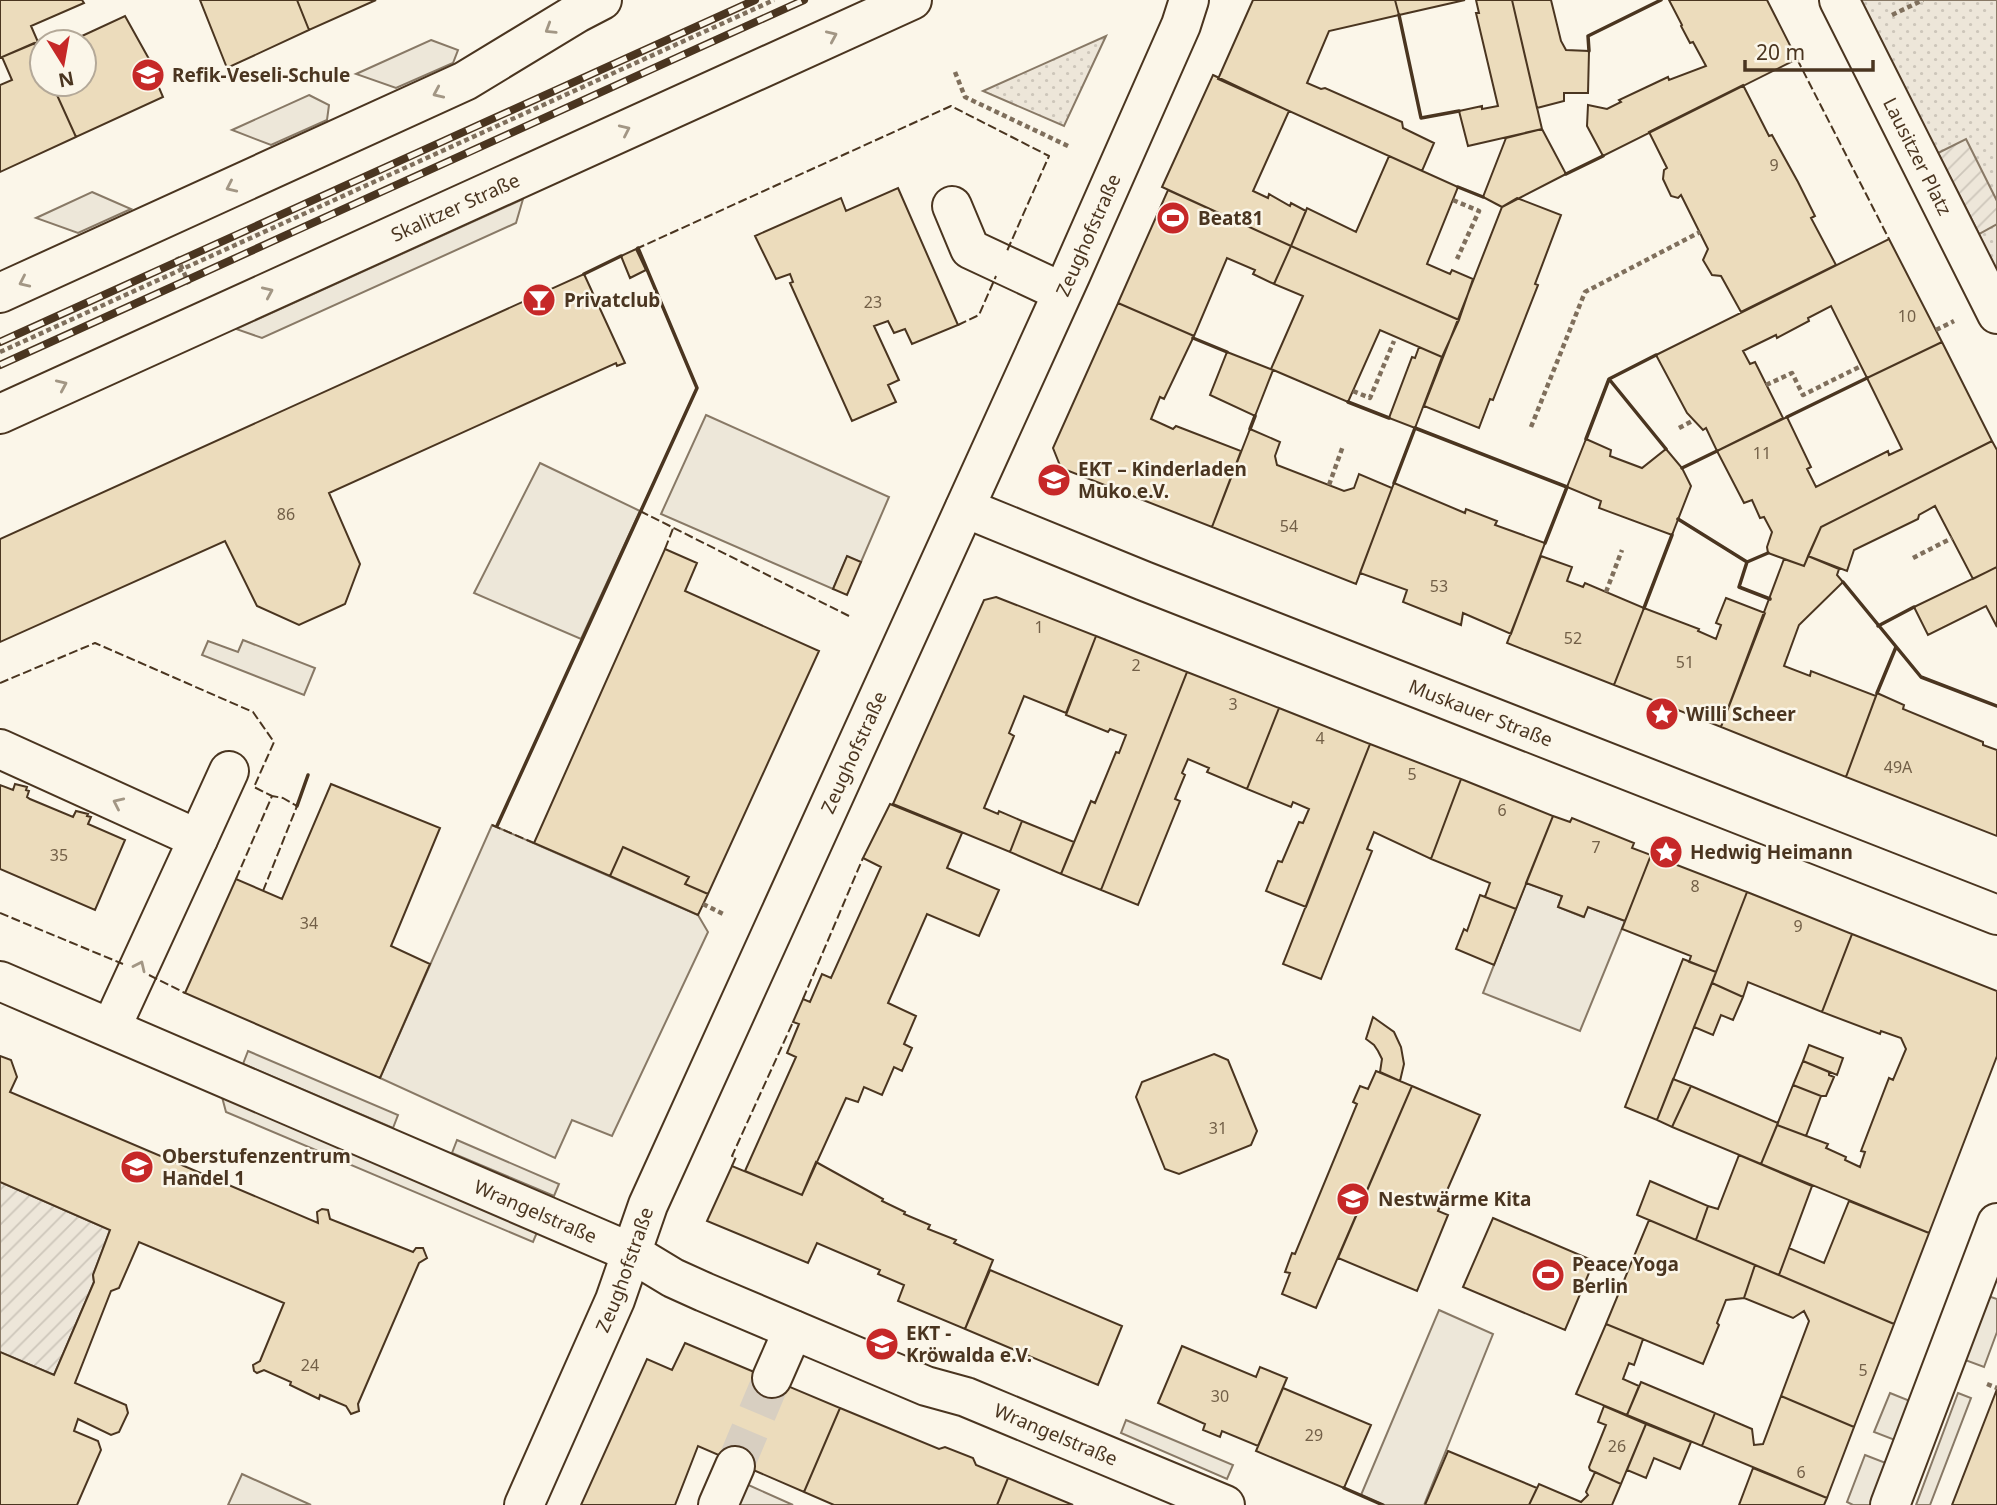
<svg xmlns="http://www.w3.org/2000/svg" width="1997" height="1505" font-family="'Noto Sans',sans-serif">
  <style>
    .grass { fill: url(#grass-dots); stroke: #887966; stroke-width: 2 }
    .garden { fill: url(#garden-furrows); stroke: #887966; stroke-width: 2 }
    .parking { fill: #ede7d9; stroke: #887966; stroke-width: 2 }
    .building { fill: #ecdcbc; stroke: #4a3520; stroke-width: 2 }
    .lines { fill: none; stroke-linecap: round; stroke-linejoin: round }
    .minor-tunnel { stroke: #d8cfc1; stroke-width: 38; stroke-dasharray: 38 19; stroke-linecap: butt }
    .minor-casing { stroke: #4a3520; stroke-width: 42 }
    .major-casing { stroke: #4a3520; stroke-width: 42 }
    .path { stroke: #7f6f5c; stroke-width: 4.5; stroke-dasharray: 5 3.5; stroke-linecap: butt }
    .minor { stroke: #fbf6e9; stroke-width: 38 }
    .major { stroke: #fbf6e9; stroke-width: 38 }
    .rail-casing { stroke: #4a3520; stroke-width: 8 }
    .rail { stroke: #fbf6e9; stroke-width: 5; stroke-dasharray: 16; stroke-linecap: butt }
    .fence { stroke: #4a3520; stroke-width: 2; stroke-dasharray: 9 3.5; stroke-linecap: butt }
    .wall { stroke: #4a3520; stroke-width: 3.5 }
    .oneway { stroke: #a29684 }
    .labels { text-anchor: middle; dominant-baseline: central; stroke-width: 5; stroke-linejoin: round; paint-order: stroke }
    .number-label { font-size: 16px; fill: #725f47 }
    .poi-label { font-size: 19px; font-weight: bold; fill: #4a3520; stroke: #fbf6e9; text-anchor: start }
    .street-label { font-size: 19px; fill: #4a3520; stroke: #fbf6e9 }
  </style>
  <defs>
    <pattern id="grass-dots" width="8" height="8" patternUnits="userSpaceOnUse" patternTransform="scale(1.75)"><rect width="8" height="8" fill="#ede6d9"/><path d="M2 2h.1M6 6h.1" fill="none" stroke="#cdc6ba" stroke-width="1.8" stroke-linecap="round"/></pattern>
    <pattern id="garden-furrows" width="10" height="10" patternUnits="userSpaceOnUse" patternTransform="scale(1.75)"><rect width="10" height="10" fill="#ede6d9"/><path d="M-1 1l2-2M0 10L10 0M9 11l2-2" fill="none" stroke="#cdc6ba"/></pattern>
  </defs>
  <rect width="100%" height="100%" fill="#fbf6e9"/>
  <path class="grass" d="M1852,0H1997V283L1988,259L1990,257L1885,49Z
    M1106,36L1064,126L983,91Z"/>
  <path class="garden" d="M1966,139L1997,201V224L1979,234L1938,153Z
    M0,1182L110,1230L93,1275L94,1282L54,1375L0,1352Z"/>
  <path class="parking" d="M431,40L458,50L453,63L396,88L356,74Z
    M309,95L329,105L327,120L271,145L232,130Z
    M92,192L131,209L78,233L36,218Z
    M523,199L516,223L262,338L236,329Z
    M706,415L889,497L861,562L847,557L833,589L661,514Z
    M540,463L640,511L581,639L474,593Z
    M243,640L315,668L304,695L202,655L208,641L238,652Z
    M492,825L698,915L708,932L612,1136L572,1120L555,1158L380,1078Z
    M1526,883L1562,896L1558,907L1583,917L1588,907L1625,921L1580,1031L1483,993Z
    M248,1051L398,1115L393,1128L243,1064Z
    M222,1097L538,1230L533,1242L226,1112Z
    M457,1140L559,1184L554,1196L452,1153Z
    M1982,1294L1997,1299V1332L1984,1367L1957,1357Z
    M1439,1310L1493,1334L1424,1505H1383L1361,1495Z
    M1890,1393L1915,1403L1900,1442L1874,1432Z
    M1958,1393L1971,1398L1930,1505H1916Z
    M1126,1420L1233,1465L1227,1479L1121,1433Z
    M1865,1455L1891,1465L1876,1505H1853L1847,1502Z
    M242,1474L311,1505H228Z
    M744,1483L793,1505H734Z"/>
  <path class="building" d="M0,0H82L84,3L31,26L38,42L0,58Z
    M200,0H297L309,30L227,68Z
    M297,0H376L309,30Z
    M1253,0H1395L1399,15L1329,31L1307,83L1321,89L1325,88L1402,122L1403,128L1434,143L1422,171L1218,79Z
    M1395,0H1465L1399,15Z
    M1476,0H1512L1542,129L1468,146L1459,111L1482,106V109L1498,106L1476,13H1479Z
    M1512,0H1551L1561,41L1566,50L1589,51L1588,93H1564V101L1537,108Z
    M1669,0H1767L1797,59L1603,156L1587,126L1588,105L1607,109L1621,102L1619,100L1668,77L1669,80L1706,66L1693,42L1690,43L1681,26L1682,25Z
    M125,16L154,68L151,69L163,97L76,137L52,84H84V42H69Z
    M34,43L42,62V84H52L76,137L0,172V85L12,80L2,57Z
    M1213,75L1289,111L1253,191L1268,198L1269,194L1290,206L1291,203L1306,211L1291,246L1162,187Z
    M1743,85L1769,136L1772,135L1798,182L1815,216L1811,218L1836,265L1741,312L1721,276L1712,275L1703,260L1708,249L1681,195L1678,198L1671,196L1663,179L1664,170L1667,168L1649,132Z
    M1542,129L1566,174L1502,207L1483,197L1506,138Z
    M1389,156L1458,187L1427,264L1450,274L1452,270L1473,279L1459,320L1291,246L1307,208L1356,232Z
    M898,188L958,325L912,344L905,329L894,333L888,321L874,326L899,380L888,385L896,402L852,421L790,283L793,282L790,274L776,279L755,236L841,198L846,211Z
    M1168,190L1291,246L1274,284L1253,274L1255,270L1227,258L1194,336L1118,303Z
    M1517,198L1561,215L1535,284L1538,285L1493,400L1490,399L1479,428L1424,406L1502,207Z
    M1889,239L1942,342L1867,378L1831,306L1808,318L1809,321L1777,338L1776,335L1743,351L1750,364L1755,362L1783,418L1717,451L1706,428L1703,430L1687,413L1656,355Z
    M1291,246L1459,320L1442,357L1380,330L1348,402L1271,369L1303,296L1274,284Z
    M636,249L646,270L630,278L621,256Z
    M584,274L625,363L617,366L616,363L329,493L360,564L345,604L299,625L257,606L225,541L0,642V539Z
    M1118,303L1194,336L1164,399L1160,397L1151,419L1173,429L1176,426L1241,451L1212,527L1061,468L1053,448Z
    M1942,342L1992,441L1821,527L1804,566L1768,553L1767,547L1772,532L1764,517L1760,518L1752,500L1744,503L1717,451L1787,417L1811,467L1807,469L1816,487L1888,451L1889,455L1902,449L1867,378Z
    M1419,347L1442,357L1415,428L1389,418L1412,357L1415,358Z
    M1227,352L1273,370L1255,416L1210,395Z
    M1250,429L1280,442L1275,456L1277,465L1344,491L1354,488L1359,474L1392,488L1356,584L1212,527Z
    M1586,439L1611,450L1610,456L1642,468L1666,449L1682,468L1691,486L1672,535L1599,508L1601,501L1567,487Z
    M1992,441L1997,450V567L1973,579L1935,506L1919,515L1918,519L1854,550L1847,571L1808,556L1821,527Z
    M1394,483L1465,513L1466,509L1497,521L1495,525L1545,543L1511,634L1463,613L1461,625L1403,602L1407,590L1360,573Z
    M665,549L697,563L685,591L819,651L708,894L685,884L689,877L623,847L610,876L534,843Z
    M847,556L861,562L847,595L833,589Z
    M1541,556L1572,567L1567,581L1583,587L1585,583L1644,608L1614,685L1507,643Z
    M1808,556L1839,569L1837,575L1843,582L1799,625L1784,666L1810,676L1811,671L1876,696L1846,777L1721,727L1784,559L1804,566Z
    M1997,567V627L1986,606L1928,635L1914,607Z
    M996,597L1096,636L1066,713L1024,696L1009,733L1014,736L984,808L998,814L999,811L1022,821L1010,852L893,804L984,600Z
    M1726,598L1765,613L1721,727L1614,685L1644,608L1699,629L1698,631L1716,639L1721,625L1716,623Z
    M1096,636L1187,672L1101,890L1061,874L1091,801L1095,803L1116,752L1119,753L1126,735L1110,729L1108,732L1066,715Z
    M1187,672L1279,708L1247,789L1207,772L1209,768L1188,759L1182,773L1185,775L1175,799L1180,801L1138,905L1101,890Z
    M1877,693L1904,705L1903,709L1983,742V745L1997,750V836L1846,777Z
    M1279,708L1370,744L1306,907L1266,891L1278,861L1282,862L1299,822L1303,823L1309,809L1293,802L1291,807L1247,789Z
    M1370,744L1461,779L1431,859L1374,832L1367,849L1372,851L1321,979L1283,964Z
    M1461,779L1553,816L1516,909L1485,897L1490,883L1431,859Z
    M15,784L27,787L26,790L29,791L27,797L30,799L73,817L76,811L88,814L87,816L91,817L88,824L125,840L95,910L0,869V785L13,790Z
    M331,784L440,828L391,946L430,964L380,1078L185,993L236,879L282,899Z
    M890,804L962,833L947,868L999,890L979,936L927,914L888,1003L916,1016L904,1044L912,1048L902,1071L894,1067L882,1095L864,1087L858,1102L846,1098L802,1195L745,1171L796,1057L787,1053L799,1024L793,1022L803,999L810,1002L822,974L831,978L881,867L863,858Z
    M1553,816L1570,822L1572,818L1634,843L1632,848L1651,855L1625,921L1588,907L1584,917L1558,907L1562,896L1526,883Z
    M1022,821L1074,842L1061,874L1010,852Z
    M623,847L689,877L685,884L708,894L698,915L610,876Z
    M1651,855L1747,892L1716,972L1689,962L1691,956L1622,929Z
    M1747,892L1852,934L1822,1012L1748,982L1743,997L1712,983Z
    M1480,895L1516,909L1494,965L1456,949L1464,929L1467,931Z
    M1852,934L1997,991V1056L1929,1233L1761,1164L1777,1125L1828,1144L1826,1148L1846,1157L1845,1160L1860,1167L1865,1152L1861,1151L1889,1078L1893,1080L1906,1049L1901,1038L1881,1031L1880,1034L1822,1012Z
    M1683,959L1716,972L1657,1120L1625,1107Z
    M1712,983L1743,997L1733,1020L1721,1015L1713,1035L1694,1027Z
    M1373,1017L1394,1032L1401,1047L1404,1064L1400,1081L1380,1072L1382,1059L1378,1051L1374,1045L1366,1039Z
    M1809,1045L1843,1058L1837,1075L1803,1061Z
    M1214,1054L1228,1060L1257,1131L1251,1145L1179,1174L1165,1169L1136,1097L1142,1082Z
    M0,1056L11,1060L17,1077L10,1092L318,1223L317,1212L322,1209L328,1210L330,1219L413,1252L416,1248H423L427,1258L419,1263L358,1404L359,1411L351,1414L346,1406L320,1395L319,1399L290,1385L291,1382L264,1370L257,1373L254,1371L253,1365L260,1361L284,1303L139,1242L119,1288L111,1291L75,1383L126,1405L128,1413L119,1432L111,1435L78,1419L74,1431L98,1441L101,1450L77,1505H0V1352L54,1375L94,1282L93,1275L110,1230L0,1182Z
    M1803,1061L1829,1072V1075L1834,1077L1826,1096H1821L1793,1085Z
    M1376,1071L1412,1086L1316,1308L1282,1294L1290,1273L1285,1272L1292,1253L1295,1254L1357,1104L1353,1102L1360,1086L1368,1089Z
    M1673,1079L1691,1086L1672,1127L1657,1120Z
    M1793,1085L1821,1096L1806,1136L1777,1125Z
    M1412,1086L1480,1115L1438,1211L1448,1215L1417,1291L1338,1258Z
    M1691,1086L1778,1123L1761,1164L1672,1127Z
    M1739,1155L1812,1186L1779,1275L1696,1240L1708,1206L1718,1209Z
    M816,1162L883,1199L882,1201L905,1212L904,1214L930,1225L928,1229L956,1240L954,1243L993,1260L965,1329L898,1301L904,1285L878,1274L880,1270L817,1243L808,1263L707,1221L732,1166L802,1195Z
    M1650,1181L1708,1206L1696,1240L1637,1215Z
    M1849,1201L1929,1233L1894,1324L1779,1275L1789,1248L1824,1263Z
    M1493,1218L1594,1261L1565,1330L1463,1287Z
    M1649,1220L1755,1265L1744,1298L1726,1300L1717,1323L1719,1325L1703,1364L1606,1324Z
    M1755,1265L1894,1324L1854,1427L1781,1396L1809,1321L1804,1311L1793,1318L1744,1298Z
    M990,1270L1122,1326L1098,1385L965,1329Z
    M1606,1324L1643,1339L1634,1365L1629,1363L1623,1379L1639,1386L1627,1415L1576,1394Z
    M685,1343L840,1408L804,1492L698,1446L675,1505H581L647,1359L672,1370Z
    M1182,1346L1256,1377L1260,1367L1287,1378L1258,1446L1222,1431L1220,1437L1203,1430L1205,1424L1158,1403Z
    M1641,1382L1715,1413L1702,1446L1627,1415Z
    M1283,1388L1371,1425L1344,1488L1256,1451Z
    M1997,1389V1505H1952Z
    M1781,1396L1854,1427L1827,1498L1702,1446L1715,1413L1752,1429L1754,1445L1763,1444Z
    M1604,1406L1646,1424L1621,1484L1590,1470L1589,1467L1606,1425L1598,1422Z
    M840,1408L939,1449L945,1447L973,1458L976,1465L1008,1478L997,1505H834L804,1492Z
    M1646,1424L1691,1442L1680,1469L1654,1458L1646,1478L1627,1470Z
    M1448,1451L1537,1488L1529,1505H1425Z
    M1753,1468L1827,1498L1824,1505H1739Z
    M1595,1472L1621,1484L1612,1505H1529L1539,1484L1581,1502L1588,1495L1586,1492Z
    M1008,1478L1073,1505H997Z"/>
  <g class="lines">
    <path class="minor-tunnel" d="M735,1466L772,1378"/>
    <defs>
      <g id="minor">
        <path id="s1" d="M1839,0L1997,314"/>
        <path d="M952,206L970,249L1062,292"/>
        <path id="s2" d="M965,508L1144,581L1997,915"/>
        <path d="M0,749L198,839L111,1028"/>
        <path d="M198,839L229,771"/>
        <path id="s3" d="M0,981L630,1252L673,1278L704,1292L926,1386L966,1397L1225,1505"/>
        <path d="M772,1378L793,1330"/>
        <path id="s4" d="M524,1505L615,1300L648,1205L1071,274L1181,25L1189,0"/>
        <path d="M718,1505L735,1466"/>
        <path d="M1890,1505L1997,1223"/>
      </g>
      <g id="major">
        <path d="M0,293L465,81L577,13L602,0"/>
        <path id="s5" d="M0,414L912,0"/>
      </g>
    </defs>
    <use href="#minor" class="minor-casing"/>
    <use href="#major" class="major-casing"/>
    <path class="path" d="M1892,15L1923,0
      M955,72L965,97L1068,146
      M1453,200L1479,211L1457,259
      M177,257L189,284
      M1936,330L1954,321
      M0,352L774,0
      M1766,385L1792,373L1803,395L1861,366
      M1353,391L1370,398L1394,341
      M1531,427L1585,292L1700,232
      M1679,428L1694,420
      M1329,485L1343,446
      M1913,558L1952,538
      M1606,592L1622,550
      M703,904L725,915
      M1987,1384L1997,1388"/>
    <use href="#minor" class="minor"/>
    <use href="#major" class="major"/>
    <defs>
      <path id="rail" d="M0,342L755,0
        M0,365L804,0"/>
    </defs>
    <use href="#rail" class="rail-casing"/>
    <use href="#rail" class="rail"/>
    <path class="fence" d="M1797,59L1889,239
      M636,249L951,106L1049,156L1007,251
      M958,325L979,315L996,276
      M640,511L849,616
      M665,549L674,526
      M0,683L95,643L253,712L274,742L254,787L272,796L236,879
      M492,825L534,843
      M263,891L297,806L283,798L272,796
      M0,913L123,964
      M149,975L185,993
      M803,999L863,858
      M732,1166L736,1157L732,1156L793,1022"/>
    <path class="wall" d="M1399,15L1421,118L1459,111
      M1589,51L1588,36L1661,0
      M1566,174L1603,156
      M1458,187L1483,197
      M584,274L621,256
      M1193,338L1227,352
      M1609,379L1666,449
      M1348,402L1389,418
      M1787,417L1867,378
      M1250,429L1255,416
      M1586,439L1609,379L1656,355
      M1682,468L1717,451
      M1394,483L1415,428L1567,487L1545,543
      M1678,519L1747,562
      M1768,553L1747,562L1739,587L1770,599
      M1843,582L1921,677L1997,706
      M1644,608L1672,535
      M1878,626L1914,607
      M1877,693L1896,647
      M297,806L308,775
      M497,826L697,388L638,248
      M1344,1488L1383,1505"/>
  </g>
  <defs><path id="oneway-chevron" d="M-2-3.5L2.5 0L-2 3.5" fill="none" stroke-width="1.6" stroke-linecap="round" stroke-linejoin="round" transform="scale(1.75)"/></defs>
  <g class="oneway">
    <use href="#oneway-chevron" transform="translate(550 29) rotate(148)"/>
    <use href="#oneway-chevron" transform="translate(832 36) rotate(-24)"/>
    <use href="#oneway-chevron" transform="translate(438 93) rotate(156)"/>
    <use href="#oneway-chevron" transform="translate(625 130) rotate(-25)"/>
    <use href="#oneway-chevron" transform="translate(231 187) rotate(155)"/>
    <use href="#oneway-chevron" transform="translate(24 282) rotate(155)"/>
    <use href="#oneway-chevron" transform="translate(268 292) rotate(-24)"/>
    <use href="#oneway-chevron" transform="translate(62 385) rotate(-24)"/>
    <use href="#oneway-chevron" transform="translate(118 803) rotate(-155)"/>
    <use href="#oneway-chevron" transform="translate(140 966) rotate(-65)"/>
  </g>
  <defs>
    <symbol id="school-disc" viewBox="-11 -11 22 22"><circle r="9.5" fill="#c62828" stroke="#fbf6e9"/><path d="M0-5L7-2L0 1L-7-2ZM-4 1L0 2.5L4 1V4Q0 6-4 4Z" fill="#fff"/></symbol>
    <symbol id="stadium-disc" viewBox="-11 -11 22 22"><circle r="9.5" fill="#c62828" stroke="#fbf6e9"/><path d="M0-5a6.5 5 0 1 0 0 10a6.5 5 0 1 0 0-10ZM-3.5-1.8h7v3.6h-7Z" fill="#fff"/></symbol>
    <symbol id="bar-disc" viewBox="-11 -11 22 22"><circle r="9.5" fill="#c62828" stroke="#fbf6e9"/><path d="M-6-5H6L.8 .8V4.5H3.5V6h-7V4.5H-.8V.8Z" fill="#fff"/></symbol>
    <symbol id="sight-disc" viewBox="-11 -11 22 22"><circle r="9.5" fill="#c62828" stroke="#fbf6e9"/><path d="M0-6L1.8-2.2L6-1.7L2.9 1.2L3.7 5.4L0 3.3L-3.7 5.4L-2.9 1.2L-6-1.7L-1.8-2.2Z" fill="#fff"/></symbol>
  </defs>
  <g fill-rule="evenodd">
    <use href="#school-disc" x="129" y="56" width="38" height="38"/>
    <use href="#stadium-disc" x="1154" y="199" width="38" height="38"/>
    <use href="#bar-disc" x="520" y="281" width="38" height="38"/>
    <use href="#school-disc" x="1035" y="461" width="38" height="38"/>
    <use href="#sight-disc" x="1643" y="695" width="38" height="38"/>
    <use href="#sight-disc" x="1647" y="833" width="38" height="38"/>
    <use href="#school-disc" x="118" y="1148" width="38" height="38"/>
    <use href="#school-disc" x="1334" y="1180" width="38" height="38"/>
    <use href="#stadium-disc" x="1529" y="1256" width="38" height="38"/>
    <use href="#school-disc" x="863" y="1325" width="38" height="38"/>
  </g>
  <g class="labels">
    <g class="number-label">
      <text x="1774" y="165">9</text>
      <text x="873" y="302">23</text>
      <text x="1907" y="316">10</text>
      <text x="1762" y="453">11</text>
      <text x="286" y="514">86</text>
      <text x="1289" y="526">54</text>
      <text x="1439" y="586">53</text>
      <text x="1039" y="627">1</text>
      <text x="1573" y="638">52</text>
      <text x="1685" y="662">51</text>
      <text x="1136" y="665">2</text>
      <text x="1233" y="704">3</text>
      <text x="1320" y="738">4</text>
      <text x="1898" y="767">49A</text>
      <text x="1412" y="774">5</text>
      <text x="1502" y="810">6</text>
      <text x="1596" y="847">7</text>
      <text x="59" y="855">35</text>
      <text x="1695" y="886">8</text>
      <text x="309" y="923">34</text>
      <text x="1798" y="926">9</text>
      <text x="1218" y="1128">31</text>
      <text x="310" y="1365">24</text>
      <text x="1863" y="1370">5</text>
      <text x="1220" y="1396">30</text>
      <text x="1314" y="1435">29</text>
      <text x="1617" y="1446">26</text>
      <text x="1801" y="1472">6</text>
    </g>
    <g class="poi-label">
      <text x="172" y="75">Refik-Veseli-Schule</text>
      <text x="1198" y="218">Beat81</text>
      <text x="564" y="300">Privatclub</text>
      <text x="1078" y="469">EKT – Kinderladen<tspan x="1078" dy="22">Muko e.V.</tspan></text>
      <text x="1686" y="714">Willi Scheer</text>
      <text x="1690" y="852">Hedwig Heimann</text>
      <text x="162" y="1156">Oberstufenzentrum<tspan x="162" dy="22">Handel 1</tspan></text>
      <text x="1378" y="1199">Nestwärme Kita</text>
      <text x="1572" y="1264">Peace Yoga<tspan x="1572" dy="22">Berlin</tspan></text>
      <text x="906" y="1333">EKT -<tspan x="906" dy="22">Kröwalda e.V.</tspan></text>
    </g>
    <g class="street-label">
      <text stroke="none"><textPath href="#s1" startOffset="175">Lausitzer Platz</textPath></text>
      <text stroke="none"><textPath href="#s5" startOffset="500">Skalitzer Straße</textPath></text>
      <text stroke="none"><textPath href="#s4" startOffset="1390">Zeughofstraße</textPath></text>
      <text stroke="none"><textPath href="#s2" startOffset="555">Muskauer Straße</textPath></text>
      <text stroke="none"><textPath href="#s4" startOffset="822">Zeughofstraße</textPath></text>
      <text stroke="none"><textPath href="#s3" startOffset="583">Wrangelstraße</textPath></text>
      <text stroke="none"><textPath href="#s4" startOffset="256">Zeughofstraße</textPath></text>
      <text stroke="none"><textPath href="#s3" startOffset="1150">Wrangelstraße</textPath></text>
    </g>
  </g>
  <g transform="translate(63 63) rotate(169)"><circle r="33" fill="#fbf6e9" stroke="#b4a999" stroke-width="2"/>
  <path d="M0-5L12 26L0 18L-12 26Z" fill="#c62828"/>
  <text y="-10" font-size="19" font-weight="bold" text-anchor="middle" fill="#4a3520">N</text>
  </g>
  <path d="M1745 60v10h128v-10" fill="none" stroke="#4a3520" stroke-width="3.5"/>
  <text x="1756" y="60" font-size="21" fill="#4a3520" stroke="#fbf6e9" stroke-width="5" paint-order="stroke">20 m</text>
</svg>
